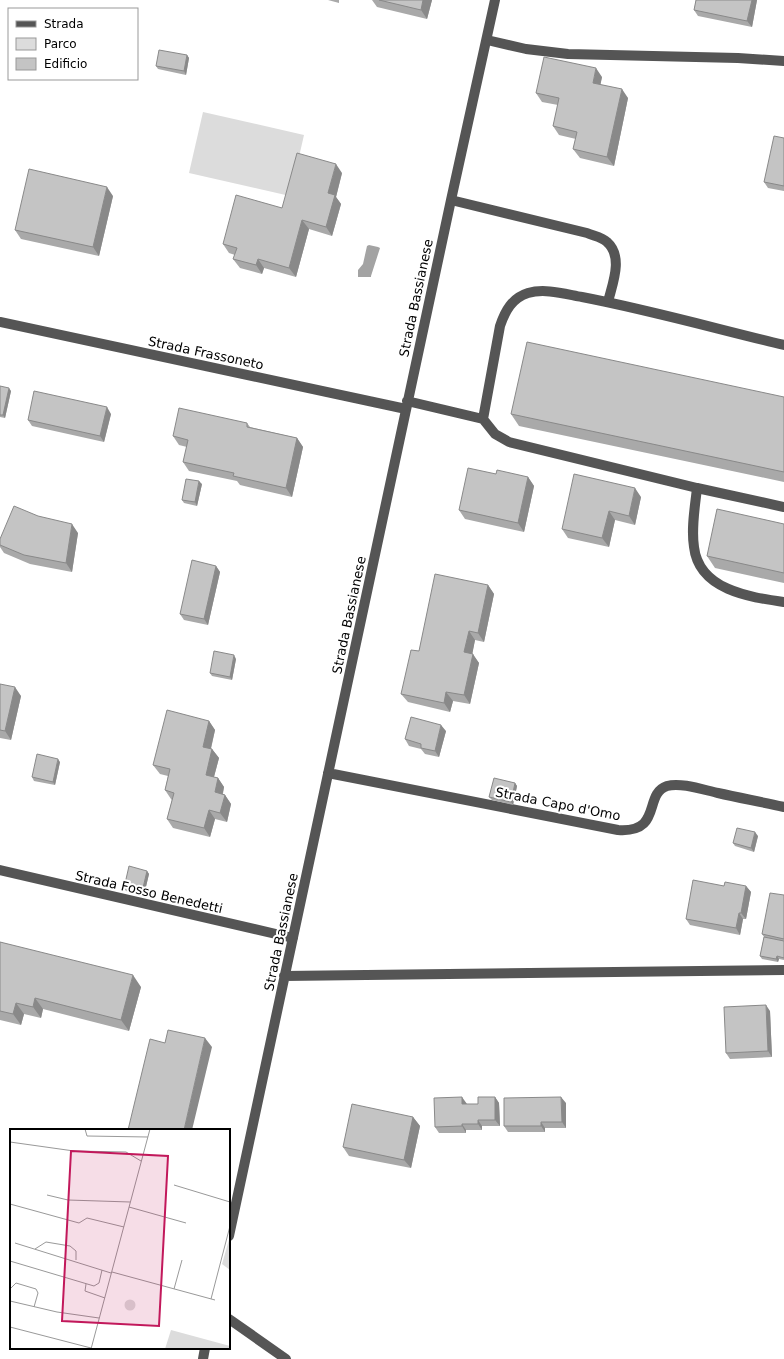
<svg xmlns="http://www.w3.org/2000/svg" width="784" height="1359" font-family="'DejaVu Sans',sans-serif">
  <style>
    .green { fill: #dcdcdc }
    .water { fill: #a3a3a3 }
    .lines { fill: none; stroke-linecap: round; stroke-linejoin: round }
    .minor { stroke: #555; stroke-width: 10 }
    .wall { fill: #a9a9a9 }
    .shaded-wall { fill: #898989 }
    .building { fill: #c4c4c4; stroke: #898989 }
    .labels { text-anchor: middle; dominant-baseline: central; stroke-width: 4; stroke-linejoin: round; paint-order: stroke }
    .street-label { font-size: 13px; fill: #000; stroke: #fff }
    .inset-road { fill: none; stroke: #999; stroke-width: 1 }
    .view { fill: #c2185b; fill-opacity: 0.15; stroke: #c2185b; stroke-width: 2 }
    .inset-edge { fill: none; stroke: #000; stroke-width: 2 }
  </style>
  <rect width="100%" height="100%" fill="#fff"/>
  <path class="green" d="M203,112L304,135L290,196L189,173Z"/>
  <path class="water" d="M369,245L378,247L380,248L371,276V277H358V270L363,264L367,246Z"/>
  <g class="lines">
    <path class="minor" d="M487,40L526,49L568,54L738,58L784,61
      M451,200L587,233C594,236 602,237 607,242C624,257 612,285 608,302
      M0,322L406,409
      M407,401L483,419L495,434L509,442L697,488L784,507
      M483,419L500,326C505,311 512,298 528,293C545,288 565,294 582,297C650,310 717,329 784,345
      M697,488C695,507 691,528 694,547C699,590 749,597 784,602
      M328,773L618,830C663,833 643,794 667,786C681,782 704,790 718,793C740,798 762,802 784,807
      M0,870L293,938
      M284,976L784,970
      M229,1236L451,200L495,0
      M229,1319L286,1359
      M203,1359L205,1348"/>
  </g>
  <path class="wall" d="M328,0H339V3Z
    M372,0H432L427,19L377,7Z
    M696,0H757L752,27L698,16L694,10Z
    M187,55L189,58L186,75L158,69L156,66Z
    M602,77L600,85L628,98L614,166L580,158L573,149L576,139L559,135L553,126L558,105L542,102L536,93Z
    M784,138V191L768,188L764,182Z
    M342,173L336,197L341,204L332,236L309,229L296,277L264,268L262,274L240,268L233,259L235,255L229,253L223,244L282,208Z
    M113,196L99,256L21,239L15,230Z
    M0,386L11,391L5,418L0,417Z
    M784,397V482L519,426L511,414Z
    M111,414L104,442L32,426L28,420Z
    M247,423L250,427L297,438L303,447L292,497L240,485L237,481L189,471L183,462L187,447L179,445L173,436Z
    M496,474L528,477L534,486L524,532L465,519L459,510Z
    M202,484L197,506L184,503L182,500Z
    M641,497L635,525L615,520L609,547L568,538L562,529Z
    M784,524V583L715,568L707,556Z
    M78,533L72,572L30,564L4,553L0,547V539Z
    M216,566L220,572L208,625L184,620L180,614Z
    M488,585L494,594L484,642L475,640L472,654L479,663L470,704L453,701L450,712L408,702L401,694Z
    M236,659L232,680L212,676L210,673Z
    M0,684L21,696L11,740L0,738Z
    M209,721L215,730L211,749H212L219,758L214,777L218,778L224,787L223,794L225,795L231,804L227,822L215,819L210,837L173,828L167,819L172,800L171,799L165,790L168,776L160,774L153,765Z
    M446,731L439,757L425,754L421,749L409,746L405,739Z
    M60,762L55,785L34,781L32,777Z
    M515,783L517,786L513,805L492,800L489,797Z
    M758,836L754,852L735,846L733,843Z
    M147,871L149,874L144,895L126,891L124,888Z
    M724,886H746L751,892L746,919H743L740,935L690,925L686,919Z
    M784,895V960L779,959L778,962L762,959L760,956L764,937L762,934Z
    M0,942L141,987L129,1031L43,1009L41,1018L24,1014L21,1025L0,1020Z
    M770,1011L772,1057L730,1059L726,1053Z
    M495,1097L499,1103L500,1126H482V1130H466V1133H439L435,1127L467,1104H478Z
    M566,1103V1128H545V1132H508L504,1126Z
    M413,1117L420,1126L411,1168L349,1156L343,1147Z"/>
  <path class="shaded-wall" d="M423,0H432L427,19L421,10Z
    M752,0H757L752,27L747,21Z
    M187,55L189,58L186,75L184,71Z
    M596,68L602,77L599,92L593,83Z
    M622,89L628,98L614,166L607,157Z
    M336,164L342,173L336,197L341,204L332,236L326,227L328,193Z
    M107,187L113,196L99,256L93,247Z
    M302,220L309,229L296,277L289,268Z
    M258,259L264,268L262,274L256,265Z
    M9,388L11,391L5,418L3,415Z
    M107,407L111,414L104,442L100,436Z
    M297,438L303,447L292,497L286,488Z
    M528,477L534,486L524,532L518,523Z
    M199,481L202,484L197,506L195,502Z
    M635,488L641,497L635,525L629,516Z
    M609,511L615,520L609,547L602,538Z
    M72,524L78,533L72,572L66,563Z
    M216,566L220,572L208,625L204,619Z
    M488,585L494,594L484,642L478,633Z
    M469,631L475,640L471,661L464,652Z
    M473,654L479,663L470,704L464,695Z
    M234,655L236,659L232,680L230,677Z
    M15,687L21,696L11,740L5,731Z
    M446,692L453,701L450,712L444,703Z
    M209,721L215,730L209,756L203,747Z
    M441,725L446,731L439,757L435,751Z
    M212,749L219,758L212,784L206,775Z
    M58,759L60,762L55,785L53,782Z
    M218,778L224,787L221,801L215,792Z
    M515,783L517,786L513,805L511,802Z
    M225,795L231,804L227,822L220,813Z
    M209,810L215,819L210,837L204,828Z
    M755,832L758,836L754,852L751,848Z
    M147,871L149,874L144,895L142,892Z
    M746,886L751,892L746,919L741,913Z
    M739,913L743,919L740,935L736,928Z
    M777,956L779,959L778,962L776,959Z
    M133,975L141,987L129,1031L121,1020Z
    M35,998L43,1009L41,1018L33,1007Z
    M16,1003L24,1014L21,1025L13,1014Z
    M766,1005L770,1011L772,1057L768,1051Z
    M205,1038L212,1047L192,1130H184Z
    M462,1097L467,1104V1110L462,1104Z
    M495,1097L499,1103L500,1126L495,1120Z
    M561,1097L566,1103V1128L562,1122Z
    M413,1117L420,1126L411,1168L404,1160Z
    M478,1120L482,1126V1130L478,1124Z
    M541,1122L545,1128V1132L541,1126Z
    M462,1124L466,1130V1133L462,1126Z"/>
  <path class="building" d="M379,0H423L421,10Z
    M696,0H752L747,21L694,10Z
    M159,50L187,55L184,71L156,66Z
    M544,57L596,68L593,83L622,89L607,157L573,149L577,132L553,126L559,98L536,93Z
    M774,136L784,138V186L764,182Z
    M297,153L336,164L328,193L335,195L326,227L302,220L289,268L258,259L256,265L233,259L237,248L223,244L236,195L282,208Z
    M29,169L107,187L93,247L15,230Z
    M527,342L784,397V472L511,414Z
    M0,386L9,388L3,415H0Z
    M34,391L107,407L100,436L28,420Z
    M179,408L247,423V427L297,438L286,488L233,476L234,473L183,462L188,440L173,436Z
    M468,468L496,474L497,470L528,477L518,523L459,510Z
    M574,474L635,488L629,516L609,511L602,538L562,529Z
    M186,479L199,481L195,502L182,500Z
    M14,506L38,516L72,524L66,563L24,555L0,545V539Z
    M717,509L784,524V573L707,556Z
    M192,560L216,566L204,619L180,614Z
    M435,574L488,585L478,633L469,631L464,652L473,654L464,695L446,692L444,703L401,694L411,650L419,651Z
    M214,651L234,655L230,677L210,673Z
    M0,684L15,687L5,731L0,730Z
    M167,710L209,721L203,747L212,749L206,775L218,778L215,792L225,795L220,813L209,810L204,828L167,819L174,793L165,790L170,769L153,765Z
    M411,717L441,725L435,751L421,748V744L405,739Z
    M37,754L58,759L53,782L32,777Z
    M494,778L515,783L511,802L489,797Z
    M737,828L755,832L751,848L733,843Z
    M129,866L147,871L142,892L124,888Z
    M693,880L724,886L725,882L746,886L741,913H739L736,928L686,919Z
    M770,893L784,895V939L762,934Z
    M764,937L784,941V958L777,956L776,959L760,956Z
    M0,942L133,975L121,1020L35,998L33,1007L16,1003L13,1014L0,1011Z
    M766,1005L768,1051L726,1053L724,1007Z
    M168,1030L205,1038L184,1130H128L150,1039L165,1043Z
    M462,1097V1104H478V1097H495V1120H478V1124H462V1126L435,1127L434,1098Z
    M561,1097L562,1122H541V1126H504V1098Z
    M352,1104L413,1117L404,1160L343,1147Z"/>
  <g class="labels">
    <g class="street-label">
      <text transform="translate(416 298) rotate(-78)">Strada Bassianese</text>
      <text transform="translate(206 353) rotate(12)">Strada Frassoneto</text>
      <text transform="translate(349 615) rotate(-78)">Strada Bassianese</text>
      <text transform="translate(558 804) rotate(11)">Strada Capo d'Omo</text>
      <text transform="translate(149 892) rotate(13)">Strada Fosso Benedetti</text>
      <text transform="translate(281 932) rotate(-78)">Strada Bassianese</text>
    </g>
  </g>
  <g transform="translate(10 1129)">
    <rect width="220" height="220" fill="#fff"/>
    <path d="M220,107V141L212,135ZM114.5 176a5.5 5.5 0 1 1 11 0a5.5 5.5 0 1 1-11 0ZM161,201L220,217V220H155Z" fill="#dcdcdc"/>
    <path class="inset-road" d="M75,0L77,7L138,8M0,13L64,22L116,23L131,32M164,56L220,73M37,66L58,71L120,73M0,75L69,94L77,89L114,98M119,78L176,94M5,114L101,144M25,120L36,113L60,117L66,122V131M0,132L84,157L89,154L92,141M102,143L205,171M76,155L75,162L95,169M0,160L6,154L26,160L28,164L24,178M164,160L172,131M201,170L220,97M0,172L47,183L89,189M0,198L81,219M81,220L140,0"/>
    <path class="view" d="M61,22L158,27L149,197L52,192Z"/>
    <rect width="220" height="220" class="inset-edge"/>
  </g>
  <rect x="8" y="8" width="130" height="72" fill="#ffffff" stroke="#999999"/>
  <rect x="16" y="21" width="20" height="6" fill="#555555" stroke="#999999"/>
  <text x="44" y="28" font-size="12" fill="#000000">Strada</text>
  <rect x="16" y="38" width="20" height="12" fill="#dcdcdc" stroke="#999999"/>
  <text x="44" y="48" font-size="12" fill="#000000">Parco</text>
  <rect x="16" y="58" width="20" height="12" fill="#c4c4c4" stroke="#999999"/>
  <text x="44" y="68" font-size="12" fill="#000000">Edificio</text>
</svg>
